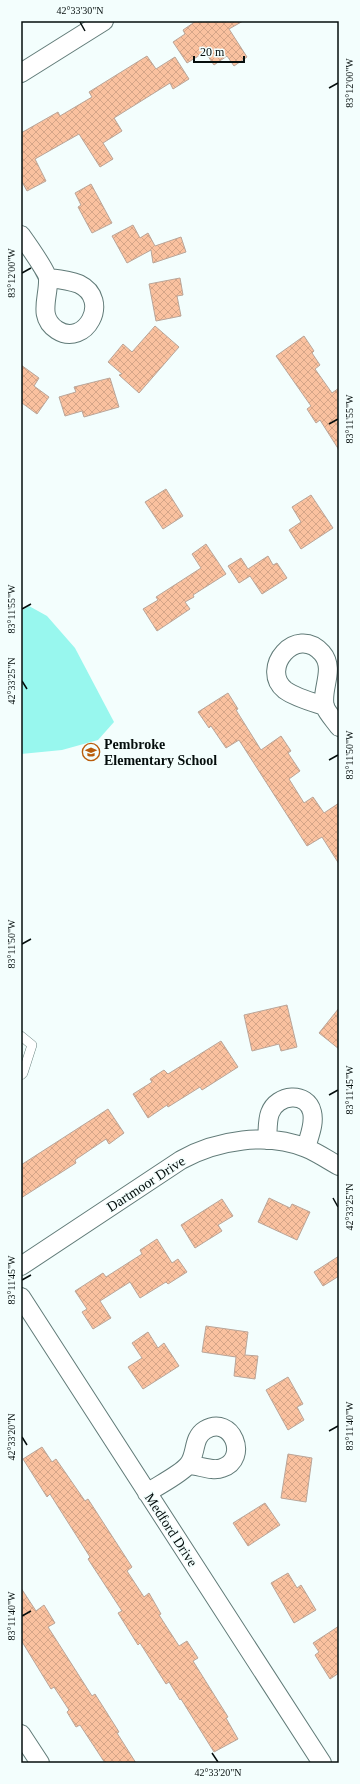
<svg xmlns="http://www.w3.org/2000/svg" width="360" height="1784" font-family="'Times New Roman',serif">
  <style>
    .garden { fill: #98f7ee }
    .building { fill: url(#building-cross-hatch); stroke: #baa598 }
    .lines { fill: none; stroke-linecap: round; stroke-linejoin: round }
    .lane-casing { stroke: #617b78; stroke-width: 10 }
    .street-casing { stroke: #617b78; stroke-width: 20 }
    .lane { stroke: #fff; stroke-width: 9 }
    .street { stroke: #fff; stroke-width: 18 }
    .ticks { fill: none; stroke: #050e0d; stroke-width: 1.5 }
    .labels { text-anchor: middle; dominant-baseline: central; stroke-width: 3; stroke-linejoin: round; paint-order: stroke }
    .poi-label { font-size: 14px; font-weight: bold; fill: #050e0d; stroke: #f3fefd; text-anchor: start }
    .street-label { font-size: 14px; fill: #050e0d; stroke: #f3fefd }
    .neatline { fill: none; stroke: #050e0d; stroke-width: 1.5 }
    .ticks-label { font-size: 10px; text-anchor: middle; fill: #050e0d }
  </style>
  <defs>
    <pattern id="building-cross-hatch" width="8" height="8" patternUnits="userSpaceOnUse"><rect width="8" height="8" fill="#fac19f"/><path d="M0 0l8 8M0 8l8-8" fill="none" stroke="#d5a588"/></pattern>
  </defs>
  <rect width="100%" height="100%" fill="#f3fefd"/>
  <path class="garden" d="M29,606L47,616L75,648L114,722L98,740L62,750L21,754V611Z"/>
  <path class="building" d="M196,21H243L229,29L247,57L234,66L227,56L214,65L205,52L187,63L173,42L185,34L183,30Z
    M147,56L156,69L175,57L189,79L173,89L170,83L114,118L122,131L103,143L113,159L100,167L79,134L35,159L46,181L27,191L21,180V133L58,112L60,116L92,97L89,92Z
    M91,184L112,223L92,233L78,207L81,205L75,193Z
    M133,225L140,238L148,233L155,246L181,237L186,252L153,263L151,250L127,263L112,236Z
    M180,278L183,295L177,296L181,316L156,321L149,284Z
    M155,326L179,347L139,393L119,375L122,374L108,362L123,344L132,352Z
    M304,336L314,351L312,353L320,365L315,369L332,393L339,388V450L320,420L316,423L307,409L311,406L276,356Z
    M21,365L39,378L34,386L49,397L37,414L22,403L21,405Z
    M110,378L119,407L84,417L82,411L65,416L59,397L76,392L74,387Z
    M166,489L183,516L163,529L145,502Z
    M311,495L333,528L301,549L289,530L301,522L292,507Z
    M206,544L226,574L193,595L194,597L185,602L190,609L157,631L143,609L158,600L156,597L201,568L192,554Z
    M268,556L273,565L277,563L287,578L262,594L250,576L239,583L228,566L241,558L248,569Z
    M228,693L238,709L236,710L261,750L281,736L291,751L288,753L300,771L289,779L304,803L313,797L324,813L339,803V864L322,837L307,846L239,740L226,748L211,726L209,728L198,712Z
    M287,1005L297,1047L281,1051L279,1044L252,1051L244,1015Z
    M339,1008V1049L319,1033Z
    M221,1041L238,1067L202,1090L200,1087L168,1107L167,1105L148,1118L133,1094L152,1082L150,1079L164,1070L168,1074Z
    M108,1109L124,1133L109,1144L106,1139L75,1160L76,1163L21,1198V1165Z
    M269,1198L290,1208L292,1204L310,1212L297,1240L258,1222Z
    M222,1199L233,1216L218,1225L222,1231L195,1248L181,1225Z
    M157,1239L172,1263L178,1259L187,1272L168,1284L166,1282L140,1298L130,1282L100,1301L111,1318L93,1329L82,1312L87,1309L75,1291L103,1273L106,1277L142,1254L140,1250Z
    M339,1256V1276L323,1286L314,1272Z
    M206,1326L248,1332L245,1355L258,1356L255,1379L234,1376L236,1357L202,1352Z
    M148,1332L158,1348L164,1343L179,1366L143,1389L128,1367L142,1358L132,1343Z
    M288,1377L303,1404L297,1407L304,1420L288,1430L266,1390Z
    M42,1447L52,1462L56,1459L85,1501L88,1499L132,1567L127,1571L144,1597L149,1593L161,1614L159,1615L179,1646L187,1641L198,1658L193,1661L228,1717L226,1718L238,1739L214,1752L181,1699L180,1700L169,1682L166,1684L140,1643L138,1645L118,1613L122,1611L88,1559L90,1557L50,1494L47,1497L23,1459Z
    M288,1454L312,1458L306,1502L281,1498Z
    M265,1503L280,1525L248,1546L233,1523Z
    M288,1573L297,1588L301,1585L316,1610L294,1623L271,1583Z
    M21,1588L36,1611L44,1605L55,1623L48,1627L92,1696L95,1694L119,1732L117,1733L136,1763H105L80,1725L76,1727L67,1712L69,1710L54,1687L51,1689L21,1640Z
    M339,1626V1673L330,1679L315,1655L319,1652L313,1643Z"/>
  <g class="lines">
    <defs>
      <path id="lane" d="M21,1036L32,1045L23,1073L21,1075"/>
      <path id="street" d="M21,73L104,21
        M21,235C26,242 48,273 48,279C49,297 37,317 57,330C85,348 112,300 79,284C69,280 58,279 49,278
        M325,706C312,702 296,698 285,690C259,669 296,624 322,653C336,669 320,690 325,707C328,714 335,721 339,727
        M267,1140C268,1131 267,1121 270,1113C277,1094 307,1091 312,1112C315,1124 309,1136 306,1148
        M21,1266L181,1160C217,1140 268,1132 306,1148C318,1153 328,1160 339,1166
        M21,1297L322,1763
        M147,1493C157,1486 181,1474 188,1465C197,1455 192,1438 205,1430C232,1414 250,1459 222,1468C212,1472 199,1465 188,1465
        M21,1734L40,1763"/>
    </defs>
    <use href="#lane" class="lane-casing"/>
    <use href="#street" class="street-casing"/>
    <use href="#lane" class="lane"/>
    <use href="#street" class="street"/>
  </g>
  <path class="ticks" d="M80,22L85,31M329,88L338,83M22,273L31,268M329,424L338,419M22,609L31,604M22,681L27,689M329,760L338,755M22,944L31,939M329,1095L338,1090M333,1198L338,1207M22,1280L31,1275M329,1431L338,1426M22,1437L27,1445M22,1616L31,1611M212,1753L218,1762"/>
  <defs>
    <symbol id="school-ring" viewBox="-11 -11 22 22"><circle r="9.5" fill="#f3fefd" stroke="#b95c0b" stroke-width="1.5"/><path d="M0-5L7-2L0 1L-7-2ZM-4 1L0 2.5L4 1V4Q0 6-4 4Z" fill="#b95c0b"/></symbol>
  </defs>
  <g fill-rule="evenodd">
    <use href="#school-ring" x="81" y="742" width="20" height="20"/>
  </g>
  <g class="labels">
    <g class="poi-label">
      <text x="104" y="744">Pembroke<tspan x="104" dy="16">Elementary School</tspan></text>
    </g>
    <g class="street-label">
      <text transform="translate(146 1184) rotate(-33)">Dartmoor Drive</text>
      <text transform="translate(171 1530) rotate(57)">Medford Drive</text>
    </g>
  </g>
  <rect width="360" height="1784" fill="none" stroke="#f3fefd" stroke-width="44"/>
  <path d="M194 56v6h50v-6" fill="none" stroke="#050e0d" stroke-width="2"/>
  <text x="200" y="56" font-size="12" fill="#050e0d" stroke="#f3fefd" stroke-width="3" paint-order="stroke">20 m</text>
  <rect x="22" y="22" width="316" height="1740" class="neatline"/>
  <g class="ticks-label">
    <text x="80" y="14">42°33'30"N</text>
    <text transform="translate(349 83) rotate(-90)" y="4">83°12'00"W</text>
    <text transform="translate(11 273) rotate(-90)" y="4">83°12'00"W</text>
    <text transform="translate(349 419) rotate(-90)" y="4">83°11'55"W</text>
    <text transform="translate(11 609) rotate(-90)" y="4">83°11'55"W</text>
    <text transform="translate(11 681) rotate(-90)" y="4">42°33'25"N</text>
    <text transform="translate(349 755) rotate(-90)" y="4">83°11'50"W</text>
    <text transform="translate(11 944) rotate(-90)" y="4">83°11'50"W</text>
    <text transform="translate(349 1090) rotate(-90)" y="4">83°11'45"W</text>
    <text transform="translate(349 1207) rotate(-90)" y="4">42°33'25"N</text>
    <text transform="translate(11 1280) rotate(-90)" y="4">83°11'45"W</text>
    <text transform="translate(349 1426) rotate(-90)" y="4">83°11'40"W</text>
    <text transform="translate(11 1437) rotate(-90)" y="4">42°33'20"N</text>
    <text transform="translate(11 1616) rotate(-90)" y="4">83°11'40"W</text>
    <text x="218" y="1776">42°33'20"N</text>
  </g>
</svg>
